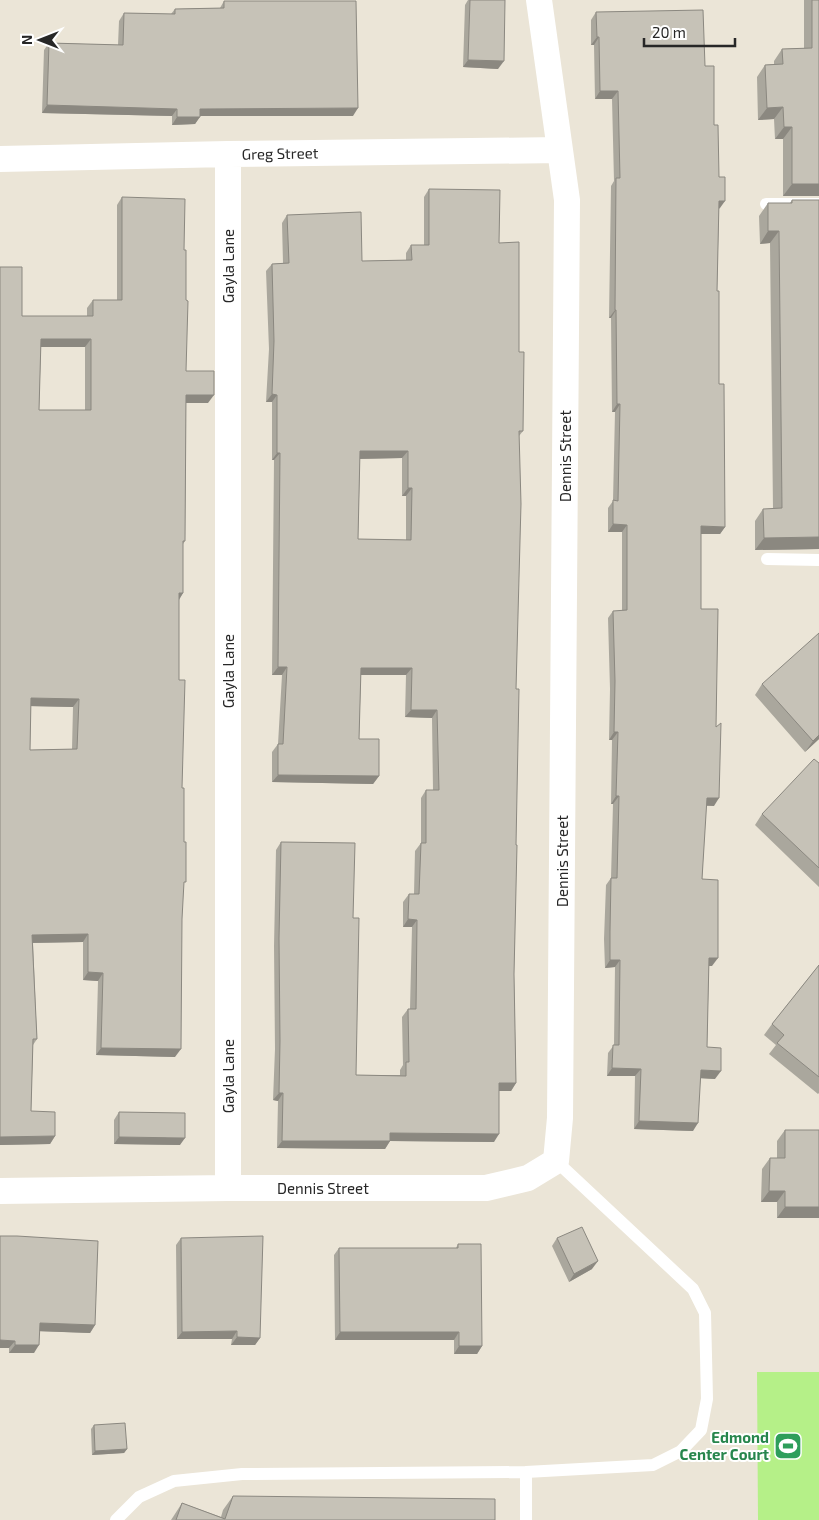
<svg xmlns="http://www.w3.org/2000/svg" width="819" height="1520" font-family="'Exo 2',sans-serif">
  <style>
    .pitch { fill: #b5f088 }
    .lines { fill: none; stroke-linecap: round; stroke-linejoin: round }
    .service { stroke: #fff; stroke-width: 12 }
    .minor { stroke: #fff; stroke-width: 26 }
    .wall { fill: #aaa79d; fill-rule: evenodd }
    .shaded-wall { fill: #8b8880 }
    .building { fill: #c6c2b7; stroke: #8b8880; fill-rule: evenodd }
    .labels { text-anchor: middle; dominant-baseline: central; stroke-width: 4; stroke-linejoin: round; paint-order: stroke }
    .street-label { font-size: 15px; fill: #272727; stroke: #fff }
    .leisure-label { font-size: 15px; font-weight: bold; fill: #27864d; stroke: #fff; text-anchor: end }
  </style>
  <rect width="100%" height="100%" fill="#ebe5d7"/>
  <path class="pitch" d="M819,1372V1520H758L757,1372Z"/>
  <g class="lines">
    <path class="service" d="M766,204H819
      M767,559L819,560
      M116,1520L139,1497L174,1481L242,1474L526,1472
      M526,1520V1472L653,1465L681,1451L701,1430L707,1399L705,1313L693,1289L556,1161"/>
    <path class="minor" d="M228,154V1188
      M0,159L228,154L560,150
      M0,1191L228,1188H486L528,1178L556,1161L560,1118L567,200L539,0"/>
  </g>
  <path class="wall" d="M468,0H505L498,69L463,67L465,5Z
    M804,0H819V196H783V139H775L774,119L758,120L757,77L765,65L774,64V61L782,49L804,48Z
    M224,1L353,116H200L195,124L172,125V116L42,113L44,50L49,43L118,45L119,21L124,13L171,14L175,9L220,8Z
    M596,12L705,66L714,125L720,208L719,209L717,291L719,384L725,527L720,534H701V609L714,806H706L702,879L712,966H709L707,1047L715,1079L701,1078L693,1131L634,1129L635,1076H607L608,1053L614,1045L615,967L605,968L604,939L606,885L611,878L613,804H611L612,740H609L610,689L608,618L613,611H622V532H608V508L613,501L615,412H612L611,318H609L611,186L614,181L612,99H595L594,45H591V20Z
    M429,189L499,243L519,352L523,431L519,436L516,689V845L514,974L516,1083L511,1091H499L494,1142L390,1141L385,1149L277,1148L278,1101L273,1100L275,1049L274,946L276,850L281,842L353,918L356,1075H400V1070L403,1065L402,1017L408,1009H410L412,927H403V902L409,894H414L415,851L421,843V798L426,790H433L432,718L405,717L406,675H361L359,739L379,776L373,784L272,782V752L278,744L282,675H272L274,460H272V402H266L269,349L266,271L272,264L283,263L282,223L287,215L362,261L406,260V253L411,245H424V197ZM402,458V496H406V540L358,539L360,459Z
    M122,197L184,250L186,371L208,403H186L185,541L183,544V593L179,600V680L182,788L183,886L175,1057L96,1055L98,981L83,980V942L33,943L37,1039L33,1045L31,1111L55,1136L50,1144L0,1145L22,316H87V308L93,300H117V205ZM41,347H85V410H39ZM31,706L73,707L72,749L30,750Z
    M792,200H819V549L755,550V521L763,509H773L770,243L760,244L759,216L768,203H790Z
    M762,684L819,739L805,752L755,695Z
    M819,763V887L755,825L762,814Z
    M819,965V1093L818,1094L769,1054L776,1045L764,1035L772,1024Z
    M119,1112L180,1145L114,1144V1120Z
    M785,1130L819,1218H777V1202H761L762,1169L770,1158H777V1141Z
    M0,1236L95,1325L90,1333L39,1331L34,1353H9V1348H0Z
    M181,1238L260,1338L255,1345H231L232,1339H177L176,1245Z
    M557,1238L592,1269L569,1282L552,1246Z
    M458,1244L482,1346L477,1354H454V1340H335L334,1255L339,1248H456Z
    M94,1425L127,1449L124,1453L92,1455L91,1429Z
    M233,1496L495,1520H171L173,1517L182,1503L221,1517L223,1510Z"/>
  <path class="shaded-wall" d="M597,37H599L594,45H591Z
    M468,60L504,61L498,69L463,67Z
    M600,91H618L612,99H595Z
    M47,105L177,109L172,116L42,113Z
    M783,107L774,119L758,120L767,108Z
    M358,108L353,116H195L200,109Z
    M177,117H200L195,124L172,125Z
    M784,127H792L783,139H775Z
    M792,184H819V196H783Z
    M719,201H725L720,208L713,209Z
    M768,231H779L770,243L760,244Z
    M615,310H616L611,318H609Z
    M41,339H91L85,347H36Z
    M272,394L277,395L272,402H266Z
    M186,395H214L208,403H180Z
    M617,404H620L615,412H612Z
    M360,451H408L402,458L355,459Z
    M277,453H280L274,460H272Z
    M408,488H412L406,496H402Z
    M613,524L627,525L622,532H608Z
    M701,526L725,527L720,534H696Z
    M819,537V549L755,550L764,538Z
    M179,593H183L178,601Z
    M278,667H287L282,675H272Z
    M361,668H412L406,675H355Z
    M31,698L79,699L73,707L26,706Z
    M411,710H437L432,718L405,717Z
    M614,732H618L612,740H609Z
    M819,735V739L805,752L813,741Z
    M278,775L379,776L373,784L272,782Z
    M616,796H619L613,804H611Z
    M707,798H719L714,806L701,805Z
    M408,919L417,920L412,927H403Z
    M88,934L83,942L27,943L32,935Z
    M709,958H718L712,966H704Z
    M610,960H620L615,967L605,968Z
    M88,972L103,973L98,981L83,980Z
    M101,1048L181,1049L175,1057L96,1055Z
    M612,1068L641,1069L635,1076H607Z
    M701,1070L721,1071L715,1079L696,1078Z
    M499,1083H516L511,1091H494Z
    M279,1093H283L278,1101L273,1100Z
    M639,1121L698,1123L693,1131L634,1129Z
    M390,1133L499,1134L494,1142L390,1141L385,1149L277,1148L282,1141Z
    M55,1136L50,1144L0,1145V1137Z
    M119,1137L185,1138L180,1145L114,1144Z
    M769,1191H785L777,1202H761Z
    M785,1207H819V1218H777Z
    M598,1261L592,1269L569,1282L574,1274Z
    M40,1323L95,1325L90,1333L34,1331Z
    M237,1331L232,1339H177L182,1332Z
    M340,1332H459L454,1340H335Z
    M237,1337L260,1338L255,1345H231Z
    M0,1340L15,1341L9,1348H0Z
    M15,1345H39L34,1353H9Z
    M459,1346H482L477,1354H454Z
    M127,1449L124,1453L92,1455L95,1451Z"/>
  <path class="building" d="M470,0H505L504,61L468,60Z
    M812,0H819V184H792V127H784L783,107L767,108L765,65L783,64L782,49L812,48Z
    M224,1H356L358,108L200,109V117H177V109L47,105L49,43L123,45L124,13L175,14V9L224,8Z
    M703,10L705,66H714V125H718L719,177H725V201H719L717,291H719V384H724L725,527L701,526V609H718L716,727L721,723L719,798H707L702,879L718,880V958H709L707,1047L721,1048V1071L701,1070L698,1123L639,1121L641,1069L612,1068L613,1045H619L620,960H610V931L611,878H617L619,796H616L618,732H614L615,681L613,611L627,610V525L613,524V500L618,501L620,404H617L616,310H615L616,178H620L618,91H600L599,37H597L596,12Z
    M429,189L500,190L499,243L519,242V352H524L523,431H519L521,504L516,689H519L516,845H517L514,974L516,1083H499V1134L390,1133V1141H282L283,1093H279L280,1041L279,938L281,842L355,843L353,918H359L356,1075L406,1076V1062H409L408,1009H416L417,920L408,919L409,894H419L421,843H426V790H439L437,710H411L412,668H361L359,739H379V776L278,775V744H283L287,667H278L280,453H277V395L272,394L274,341L272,264L289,263L287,215L361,212L362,261L412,260L411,245H429ZM360,451H408V488H412L411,540L358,539Z
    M122,197L185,199L184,250H186V300L188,301L186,371H214V395H186L185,541H183V593H179V680H185L182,788H184V842H186V882H184L182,919L181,1049L101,1048L103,973L88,972V934L32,935L37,1039H33L31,1111L55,1112V1136L0,1137V267H22V316H93V300H122ZM41,339H91V410H39ZM31,698L79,699L77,749L30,750Z
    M792,200H819V537L764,538L763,509L782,508L779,231H768V203H792Z
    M819,633V735L813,741L762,684Z
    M814,759L819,763V868L762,814Z
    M819,965V1077L777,1043L784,1035L772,1024Z
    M119,1112L185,1113V1138L119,1137Z
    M785,1130H819V1207H785V1191H769L770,1158H785Z
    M582,1227L598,1261L574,1274L557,1238Z
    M0,1236H17L98,1241L95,1325L40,1323L39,1345H15V1341L0,1340Z
    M263,1236L260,1338L237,1337V1331L182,1332L181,1238Z
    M458,1244H481L482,1346H459V1332H340L339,1248H458Z
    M125,1423L127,1449L95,1451L94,1425Z
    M233,1496L495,1499V1520H176L182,1503L225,1519Z"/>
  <defs>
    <symbol id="stadium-square" viewBox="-11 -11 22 22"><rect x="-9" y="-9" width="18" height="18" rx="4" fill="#2e9e5b" stroke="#fff"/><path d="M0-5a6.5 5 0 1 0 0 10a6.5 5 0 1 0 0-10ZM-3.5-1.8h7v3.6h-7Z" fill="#fff"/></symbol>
  </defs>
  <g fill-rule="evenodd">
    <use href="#stadium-square" x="772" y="1430" width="32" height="32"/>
  </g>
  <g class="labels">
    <g class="street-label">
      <text transform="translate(280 153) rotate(-1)">Greg Street</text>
      <text transform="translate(228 266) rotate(-90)">Gayla Lane</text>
      <text transform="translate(565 456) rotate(-90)">Dennis Street</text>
      <text transform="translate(228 671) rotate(-90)">Gayla Lane</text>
      <text transform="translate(562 861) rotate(-90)">Dennis Street</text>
      <text transform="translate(228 1076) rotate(-90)">Gayla Lane</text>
      <text x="323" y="1188">Dennis Street</text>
    </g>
    <g class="leisure-label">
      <text x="769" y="1437">Edmond<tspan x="769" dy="17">Center Court</tspan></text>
    </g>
  </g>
  <g transform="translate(40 40) rotate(270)" stroke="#ffffff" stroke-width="4" paint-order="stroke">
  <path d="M0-4L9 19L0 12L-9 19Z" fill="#272727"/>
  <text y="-8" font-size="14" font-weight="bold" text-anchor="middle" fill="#272727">N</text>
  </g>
  <path d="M644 38v8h91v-8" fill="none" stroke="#272727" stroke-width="2.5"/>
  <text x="652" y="38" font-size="15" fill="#272727" stroke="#ffffff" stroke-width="4" paint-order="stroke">20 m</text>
</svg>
